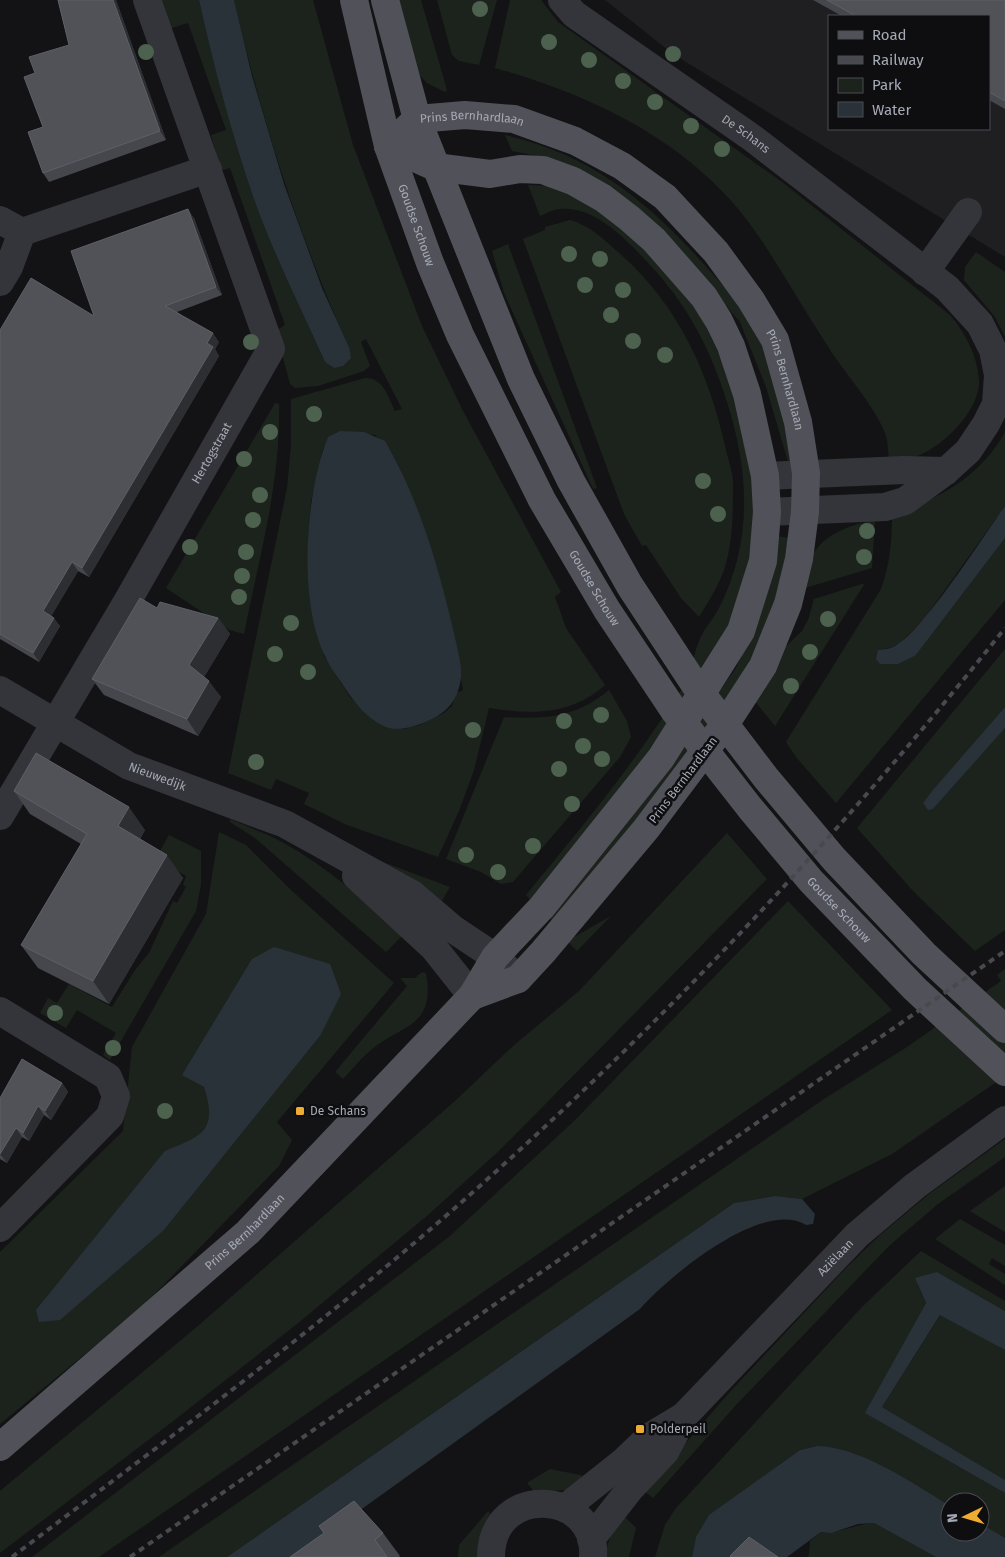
<svg xmlns="http://www.w3.org/2000/svg" width="1005" height="1557" font-family="'Fira Sans',sans-serif">
  <style>
    .built { fill: #1f1f22; fill-rule: evenodd }
    .green { fill: #1c231c; fill-rule: evenodd }
    .water { fill: #2a3239 }
    .lines { fill: none; stroke-linecap: round; stroke-linejoin: round }
    .minor { stroke: #34353a; stroke-width: 28 }
    .major { stroke: #515259; stroke-width: 28 }
    .rail { stroke: #47494f; stroke-width: 4; stroke-dasharray: 6 5; stroke-linecap: butt }
    .tree { fill: #4d614f }
    .wall { fill: #46474d }
    .shaded-wall { fill: #2d2e32 }
    .building { fill: #505258; stroke: #5e6067 }
    .poi-dot { fill: #eeac32; stroke: #0e0e10; stroke-width: 2 }
    .labels { text-anchor: middle; dominant-baseline: central; stroke-width: 5; stroke-linejoin: round; paint-order: stroke }
    .street-label { font-size: 12px; fill: #a5aab5; stroke: #0e0e10 }
    .poi-label { font-size: 12px; fill: #a5aab5; stroke: #0e0e10; text-anchor: start }
  </style>
  <rect width="100%" height="100%" fill="#131315"/>
  <path class="built" d="M605,0H1005V257L673,54ZM829,16H989V129H829Z"/>
  <path class="green" d="M155,0H199C214,68 232,136 255,202C275,257 301,309 325,362L334,368L349,347C298,235 262,120 234,0H313L353,145L422,326L463,411L561,592L555,597L566,628L605,685C572,715 531,715 489,708L474,770L459,811L438,857L347,825L304,804L309,793L276,779L271,790L228,773L287,488L291,446V399L365,378C384,378 388,397 395,411L402,409L366,339L361,342L370,366L364,371L318,386L295,388L290,384L276,331L285,325L230,168L220,171L214,153L216,152L211,135L226,130L188,23L165,30ZM340,431L375,435C380,440 387,445 391,452C398,462 402,476 407,487C437,554 451,618 463,690L456,693L452,706L444,713L420,725L403,729L374,721L350,697L324,656L308,541L311,501L322,452L328,437Z
    M396,0H421L447,90L445,92L427,83L412,67Z
    M437,0H497L479,65L459,61L452,55Z
    M510,0H541L558,22L782,182L950,315C966,334 977,355 979,380C981,416 924,468 889,460C888,451 888,441 885,433C873,403 844,373 827,345C800,304 776,259 747,220C685,139 591,95 495,68Z
    M505,135C593,155 651,204 709,270C722,285 738,299 749,316C773,351 784,418 795,460L789,465L766,387L740,322L678,251L537,156L512,151Z
    M528,185L551,186L576,195L634,237L681,286L705,324L728,374L750,451L754,519L747,579L735,620L694,698L532,902L526,895C570,841 615,788 654,730C664,716 675,702 683,687C692,670 694,648 704,631C709,623 716,615 720,606C753,540 749,471 727,402C711,350 688,306 651,266C629,242 595,205 560,209C553,209 546,214 540,216Z
    M570,220C589,225 602,238 617,251C678,304 709,372 726,450C728,460 733,472 733,483C733,514 733,552 720,580C714,593 706,605 699,617L681,598L646,545L642,546L624,514L523,239L545,230V227Z
    M508,244L597,488L593,489L504,293L492,251Z
    M976,252L1005,272V337L995,317L964,280L965,267Z
    M275,403L279,404C281,482 259,558 244,634L229,630L166,588Z
    M1005,432V506L924,619L901,642L893,647L878,650L916,655L1005,538V600L836,803L796,757L786,742L881,589C890,564 892,541 892,515C940,498 980,477 1005,432Z
    M875,520L872,568L805,588C806,580 807,571 809,564C817,536 849,525 875,520Z
    M775,536L791,538L784,579L761,648L667,785L556,924L547,916L656,781L736,668L751,633Z
    M865,583L775,726L754,700L782,650L802,631L808,620L814,599Z
    M1005,649V707L923,803L933,809L1005,728V930L975,951L914,892L857,828Z
    M609,690L627,721L631,737L620,757L513,882L501,884L481,872L446,859L504,717C547,719 575,718 609,690Z
    M230,819C247,827 266,833 282,842C327,867 366,901 403,935L386,952L255,838L230,822Z
    M219,832L246,845L291,890L394,983L277,1122L292,1140L279,1166L142,1307L0,1424V1252L123,1131L132,1047L206,914ZM320,1036L164,1230L165,1151L195,1140L210,1122V1105L204,1087L182,1074Z
    M727,833L767,879L500,1150L428,1215L297,1324L172,1422L0,1553V1491L199,1325L455,1101L513,1046L579,991Z
    M169,835L201,851V885L196,911L110,1060L103,1055L116,1033L77,1010L66,1028L40,1013L48,998L57,1003L69,984L112,1007L135,970L149,953L173,901L177,903L186,887L183,885L186,876L156,858Z
    M383,862L450,887L440,904L381,863Z
    M788,901L892,1010L99,1557H32L450,1236L574,1121Z
    M611,916L577,951L567,941Z
    M1005,969V1076L892,1154L802,1199L775,1196L734,1203L227,1557H159L824,1099L907,1047L1001,981L997,975Z
    M422,972L426,973C436,1028 401,1024 370,1051C360,1059 352,1070 343,1079L335,1072L407,986L400,978H415Z
    M1005,1139V1157L938,1204L889,1246L737,1404L653,1498L644,1491L728,1394L847,1267L880,1235L929,1194Z
    M1005,1186V1232L970,1211Z
    M960,1219L1005,1245V1266L992,1258L989,1264L1005,1274V1285L935,1239Z
    M921,1251L1005,1301V1311L937,1272L918,1286L926,1303L866,1413L1005,1493V1538L980,1523V1502H950V1506L855,1454L817,1446L800,1450L783,1462L696,1537L692,1557H655L665,1525L676,1508L863,1306Z
    M941,1314L1005,1350V1480L882,1407Z
    M550,1469L581,1475L586,1481C571,1493 552,1491 534,1491L527,1483Z
    M488,1511L490,1513L482,1529L477,1557H458L459,1545Z
    M623,1515L636,1528L629,1557H604L611,1534Z
    M874,1523L936,1557H807L809,1555L810,1541L821,1532C839,1534 856,1524 874,1523Z"/>
  <path class="water" d="M199,0H234L252,76L284,184L322,288L349,347L351,358L343,366L334,368L325,362C301,309 275,257 255,202C232,136 214,68 199,0Z
    M340,431L364,432L385,441C418,497 438,565 453,629C456,644 462,662 461,677C459,698 448,712 430,720C417,726 400,732 386,727C368,720 353,701 343,685C337,676 329,666 325,656C298,601 305,493 328,437Z
    M1005,506V538L916,655L898,664H880L876,659L878,650C883,649 889,649 893,647C921,635 984,535 1005,506Z
    M1005,707V728L933,809L928,810L923,803L933,790Z
    M274,947L330,964L341,994L320,1036L164,1230L60,1320L39,1322L36,1310L165,1151C203,1136 218,1130 204,1087L182,1075L252,959Z
    M775,1196L802,1199L815,1214L813,1224L806,1225C762,1198 667,1278 640,1309L295,1557H227L734,1203Z
    M937,1272L1005,1311V1350L940,1315L882,1407L1005,1480V1493L865,1413L926,1303L915,1278Z
    M817,1446C861,1447 912,1483 950,1506V1532H980V1523L1005,1538V1557H936L874,1523L858,1524L831,1533L821,1532L787,1557H692L696,1537L709,1515L800,1450Z"/>
  <g class="lines">
    <g class="minor">
      <path id="s1" d="M562,0L574,14L751,137L947,288L980,324L993,350L998,375L996,404L986,424L968,451L946,471L905,501L885,507L767,512"/>
      <path d="M0,220L22,232"/>
      <path d="M925,272L968,212"/>
      <path d="M0,282L9,267L22,232L208,169"/>
      <path d="M765,476L904,470L946,471"/>
      <path id="s2" d="M0,690L129,766L285,824L412,894L453,929L495,957L518,979"/>
      <path id="s3" d="M0,816L127,602L271,349L147,0"/>
      <path d="M356,876L434,948L472,996"/>
      <path d="M0,1011L108,1077L116,1096L110,1116L0,1228"/>
      <path id="s4" d="M565,1508L623,1462L649,1437L684,1416L857,1235L915,1186L1005,1120"/>
      <path d="M591,1539L630,1489L665,1452L684,1416"/>
      <path d="M491,1557C491,1483 598,1489 593,1557"/>
    </g>
    <g class="major">
      <path id="s5" d="M354,0L388,146L430,263L460,335L542,500L607,610L675,712L750,808L811,881L915,989L1005,1072"/>
      <path d="M385,0L417,119L521,379L571,481L630,586L695,685L766,778L834,859L924,954L1005,1029"/>
      <path id="s6" d="M388,146L417,119L465,115L514,119L575,141L622,166L665,197L716,252L751,300L775,340L798,422L806,473L805,512L799,559L788,604L763,666L728,720L646,829L543,952L518,979L472,996"/>
      <path id="s7" d="M0,1447L248,1232L472,996L495,957L542,907L661,758L741,631L763,561L767,512L765,476L747,394L731,346L719,321L704,297L654,240L629,218L603,198L573,181L543,170L520,169L490,174L435,167L388,146"/>
    </g>
    <path class="rail" d="M12,1557C160,1445 309,1335 448,1214C651,1037 838,838 1005,628
      M130,1557L1005,951"/>
  </g>
  <g class="tree">
    <circle cx="480" cy="9" r="8"/>
    <circle cx="549" cy="42" r="8"/>
    <circle cx="146" cy="52" r="8"/>
    <circle cx="673" cy="54" r="8"/>
    <circle cx="589" cy="60" r="8"/>
    <circle cx="623" cy="81" r="8"/>
    <circle cx="655" cy="102" r="8"/>
    <circle cx="691" cy="126" r="8"/>
    <circle cx="722" cy="149" r="8"/>
    <circle cx="569" cy="254" r="8"/>
    <circle cx="600" cy="259" r="8"/>
    <circle cx="585" cy="285" r="8"/>
    <circle cx="623" cy="290" r="8"/>
    <circle cx="611" cy="315" r="8"/>
    <circle cx="633" cy="341" r="8"/>
    <circle cx="251" cy="342" r="8"/>
    <circle cx="665" cy="355" r="8"/>
    <circle cx="314" cy="414" r="8"/>
    <circle cx="270" cy="432" r="8"/>
    <circle cx="244" cy="459" r="8"/>
    <circle cx="703" cy="481" r="8"/>
    <circle cx="260" cy="495" r="8"/>
    <circle cx="718" cy="514" r="8"/>
    <circle cx="253" cy="520" r="8"/>
    <circle cx="867" cy="531" r="8"/>
    <circle cx="190" cy="547" r="8"/>
    <circle cx="246" cy="552" r="8"/>
    <circle cx="864" cy="557" r="8"/>
    <circle cx="242" cy="576" r="8"/>
    <circle cx="239" cy="597" r="8"/>
    <circle cx="828" cy="619" r="8"/>
    <circle cx="291" cy="623" r="8"/>
    <circle cx="810" cy="652" r="8"/>
    <circle cx="275" cy="654" r="8"/>
    <circle cx="308" cy="672" r="8"/>
    <circle cx="791" cy="686" r="8"/>
    <circle cx="601" cy="715" r="8"/>
    <circle cx="564" cy="721" r="8"/>
    <circle cx="473" cy="730" r="8"/>
    <circle cx="583" cy="746" r="8"/>
    <circle cx="602" cy="759" r="8"/>
    <circle cx="256" cy="762" r="8"/>
    <circle cx="559" cy="769" r="8"/>
    <circle cx="572" cy="804" r="8"/>
    <circle cx="533" cy="846" r="8"/>
    <circle cx="466" cy="855" r="8"/>
    <circle cx="498" cy="872" r="8"/>
    <circle cx="55" cy="1013" r="8"/>
    <circle cx="113" cy="1048" r="8"/>
    <circle cx="165" cy="1111" r="8"/>
  </g>
  <path class="wall" d="M58,0H116L166,140L49,182L43,173V127L35,73L69,45Z
    M813,0H1005V109L989,100V16H842Z
    M194,218L222,295L177,312L219,342L215,349L219,356L89,577L78,571L51,616L60,626L39,662L0,639V330L94,316Z
    M157,608L218,618L230,634L204,677L221,697L198,736L104,695L92,679Z
    M14,791L145,830L140,839L183,878L109,1004L38,968L21,945L81,844L30,814Z
    M62,1083L68,1092L51,1120L44,1115L29,1141L22,1137L7,1163L0,1159V1098Z
    M383,1533L400,1556L399,1557H290Z"/>
  <path class="shaded-wall" d="M113,0H116L166,140L160,131Z
    M188,209L194,218L222,295L216,287Z
    M213,333L219,342L215,349L219,356L89,577L82,568Z
    M72,562L78,571L49,620L43,611Z
    M54,618L60,626L39,662L33,653Z
    M218,618L230,634L201,682L189,665Z
    M209,681L221,697L198,736L187,719Z
    M129,807L145,830L134,849L118,826Z
    M167,855L183,878L109,1004L93,981Z
    M62,1083L68,1092L51,1120L45,1111Z
    M38,1106L44,1115L29,1141L23,1133Z
    M16,1128L22,1137L7,1163L0,1154Z"/>
  <path class="building" d="M58,0H113L160,131L43,173L28,132L43,127L24,77L35,73L29,57L69,45Z
    M827,0H1005V101L989,92V16H856Z
    M188,209L216,287L165,306L213,333L207,343L213,347L82,568L72,562L43,611L54,618L33,653L0,634V330L31,278L94,316L71,251Z
    M140,598L157,608L160,602L218,618L189,665L209,681L187,719L92,679Z
    M36,753L129,807L118,826L167,855L93,981L21,945L87,834L14,791Z
    M22,1059L62,1083L45,1111L38,1106L23,1133L16,1128L0,1154V1098Z
    M354,1501L383,1533L375,1540L387,1557H290L324,1533L319,1526Z
    M749,1537L778,1557H731L730,1556Z"/>
  <g class="poi-dot">
    <rect x="295" y="1106" width="10" height="10" rx="2.5"/>
    <rect x="635" y="1424" width="10" height="10" rx="2.5"/>
  </g>
  <g class="labels">
    <g class="street-label">
      <text stroke="none"><textPath href="#s6" startOffset="95">Prins Bernhardlaan</textPath></text>
      <text stroke="none"><textPath href="#s1" startOffset="228">De Schans</textPath></text>
      <text stroke="none"><textPath href="#s5" startOffset="234">Goudse Schouw</textPath></text>
      <text stroke="none"><textPath href="#s6" startOffset="530">Prins Bernhardlaan</textPath></text>
      <text stroke="none"><textPath href="#s3" startOffset="420">Hertogstraat</textPath></text>
      <text stroke="none"><textPath href="#s5" startOffset="639">Goudse Schouw</textPath></text>
      <text stroke="none"><textPath href="#s2" startOffset="180">Nieuwedijk</textPath></text>
      <text transform="translate(683 780) rotate(-53)">Prins Bernhardlaan</text>
      <text stroke="none"><textPath href="#s5" startOffset="1044">Goudse Schouw</textPath></text>
      <text stroke="none"><textPath href="#s7" startOffset="326">Prins Bernhardlaan</textPath></text>
      <text stroke="none"><textPath href="#s4" startOffset="370">Aziëlaan</textPath></text>
    </g>
    <g class="poi-label">
      <text x="310" y="1111">De Schans</text>
      <text x="650" y="1429">Polderpeil</text>
    </g>
  </g>
  <rect x="828" y="15" width="162" height="115" fill="#0e0e10" stroke="#4a4c52"/>
  <rect x="838" y="31" width="25" height="8" fill="#515259" stroke="#4a4c52"/>
  <text x="872" y="40" font-size="15" fill="#a5aab5">Road</text>
  <rect x="838" y="56" width="25" height="8" fill="#47494f" stroke="#4a4c52"/>
  <text x="872" y="65" font-size="15" fill="#a5aab5">Railway</text>
  <rect x="838" y="78" width="25" height="15" fill="#1c231c" stroke="#4a4c52"/>
  <text x="872" y="90" font-size="15" fill="#a5aab5">Park</text>
  <rect x="838" y="102" width="25" height="15" fill="#2a3239" stroke="#4a4c52"/>
  <text x="872" y="115" font-size="15" fill="#a5aab5">Water</text>
  <g transform="translate(965 1517) rotate(265)"><circle r="24" fill="#0e0e10" stroke="#4a4c52"/>
  <path d="M0-4L9 19L0 12L-9 19Z" fill="#eeac32"/>
  <text y="-8" font-size="14" font-weight="bold" text-anchor="middle" fill="#a5aab5">N</text>
  </g>
</svg>
